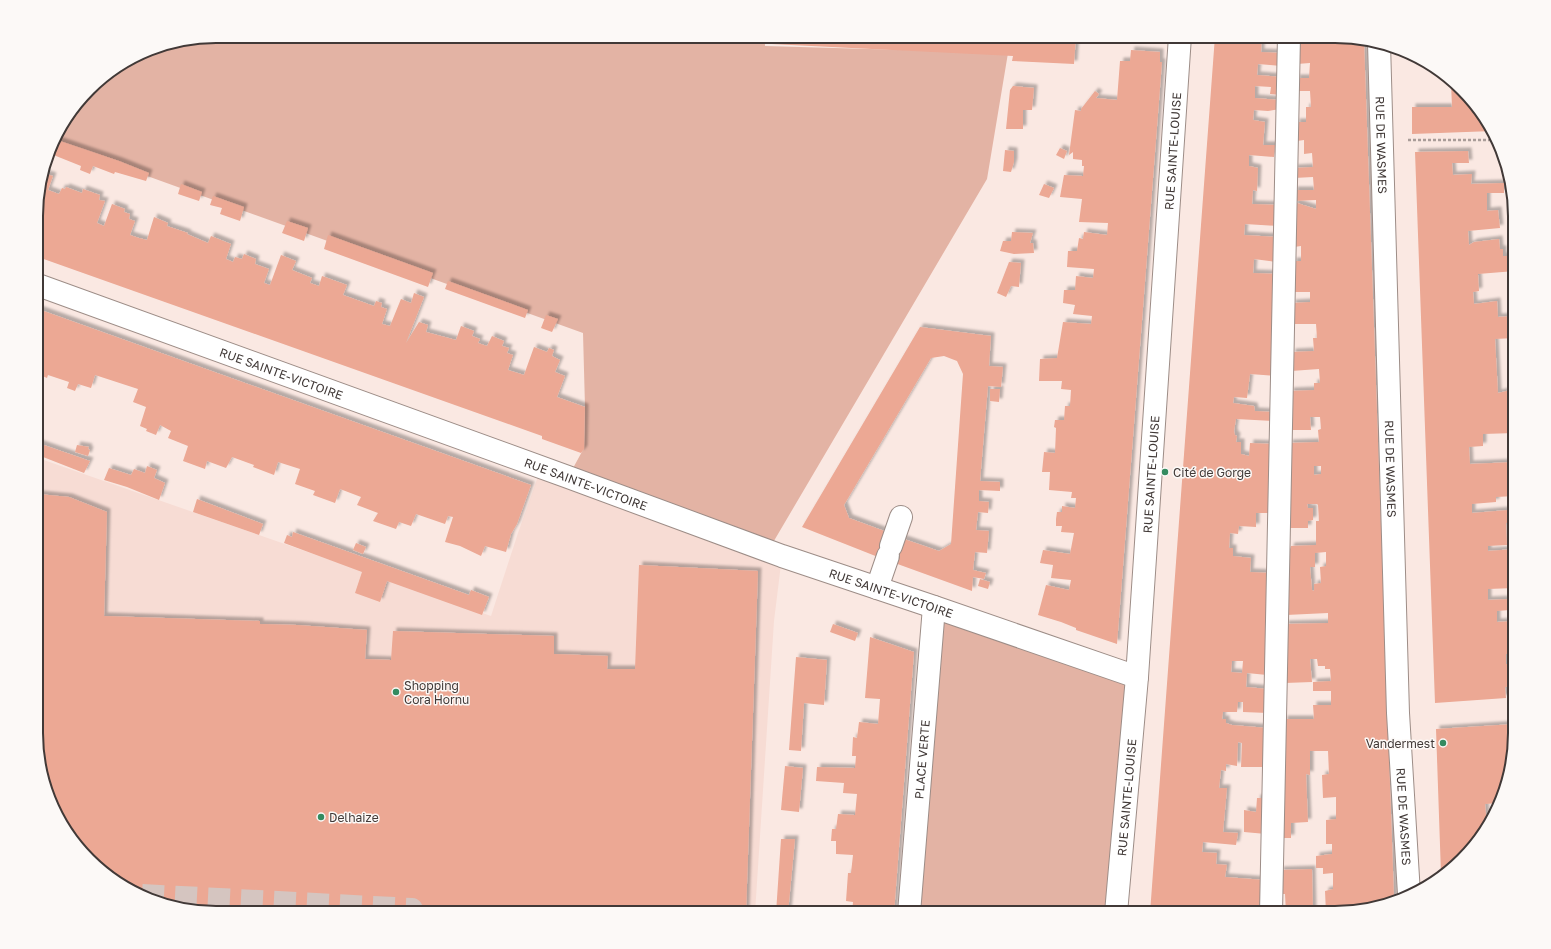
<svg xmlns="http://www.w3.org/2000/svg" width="1551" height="949" font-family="'Golos Text',sans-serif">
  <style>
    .built { fill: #f7dcd4 }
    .green { fill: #e3b3a4 }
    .building { fill: #eca894; fill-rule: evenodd; filter: url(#shadow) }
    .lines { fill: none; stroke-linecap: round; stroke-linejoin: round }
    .minor-tunnel { stroke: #d5c5c0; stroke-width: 22; stroke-dasharray: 22 11; stroke-linecap: butt }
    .minor-casing { stroke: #9d8d87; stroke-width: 24 }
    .path { stroke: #a99c98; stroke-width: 2.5; stroke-dasharray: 3 2; stroke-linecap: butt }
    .minor { stroke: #fff; stroke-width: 22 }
    .poi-dot { fill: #348b60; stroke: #fcf9f7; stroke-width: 1.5 }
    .labels { text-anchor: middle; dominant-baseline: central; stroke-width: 3; stroke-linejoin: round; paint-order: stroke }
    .street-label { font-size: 12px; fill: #413937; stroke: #fcf9f7 }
    .poi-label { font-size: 12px; fill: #413937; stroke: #fcf9f7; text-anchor: start }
    .rim { fill: none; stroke: #413937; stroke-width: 2 }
  </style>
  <defs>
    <filter id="shadow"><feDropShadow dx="3.5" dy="-3.5" stdDeviation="1" flood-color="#0004"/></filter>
  </defs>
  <rect width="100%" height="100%" fill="#fae8e2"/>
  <path class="built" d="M38,458L491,616L518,533L541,468L782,556L774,621L755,913H215L66,833L38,757Z"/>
  <path class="green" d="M216,36H765V46L1008,53L987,179L768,551L572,470L584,448L585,407L583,333L53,142L55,136L97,81L147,50Z
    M934,607L1137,677L1116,913H909Z"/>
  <path class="building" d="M772,36H1076L1074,64L1012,61L1013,56L771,44Z
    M1215,36H1262L1261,52L1281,53V66L1258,64L1257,75L1282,77L1281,95L1270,94L1271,87L1255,86V98L1280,100V109L1268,111L1254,110L1253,120L1265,122L1263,145H1275L1274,157L1249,155V166L1258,168L1257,191L1253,190L1252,204L1279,205L1278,226L1245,224L1244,235L1278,237L1276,262L1254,259L1253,273L1278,274L1276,376L1250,374L1247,398L1234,397L1233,403L1254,406L1255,411L1275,412L1274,421L1236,419L1234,431L1235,435L1237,436L1236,442H1241V454L1249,456L1250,443L1276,444L1272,513H1256V527L1239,526L1238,534L1230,533L1229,548H1233V556L1251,558L1250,572L1271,573L1267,675L1247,673L1246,687L1268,689V713L1243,712V702H1238L1237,712H1223L1222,719H1226V723L1232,725L1268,728L1267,767H1241L1242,743L1238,742L1237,766L1226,764V771L1221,770L1219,788H1227L1223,832L1238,833L1236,845L1203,842L1202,852L1217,853L1216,864L1227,865L1225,877L1265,880L1264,913H1150ZM1232,661H1243L1242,673L1231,672Z
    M1297,36H1336L1364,41L1394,899L1347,913H1326L1325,891L1333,889V873L1323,874V868H1316V856L1332,854V844H1326V820L1336,819V797L1323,798L1322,775L1329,774L1328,751H1310V775L1306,774L1308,822L1291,823V838H1281L1284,719H1314L1313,705H1331V691H1313V682L1331,681L1330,669H1325V666H1318L1317,659H1310L1312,682L1285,683V624L1328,623V613L1286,615L1287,559L1291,546L1316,545V521H1319L1318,505L1317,504H1307L1308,508H1313V520L1308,521V528H1287L1289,443L1319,442L1318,430L1321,429L1320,417H1310L1311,430H1290V391L1314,390V383H1320L1319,369L1291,371L1292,352L1314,351L1313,338H1317L1316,324H1293L1292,303L1310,302V292H1293V261H1301V246L1294,247V202L1316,209V200L1294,201V190H1314L1313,177L1294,178V168L1313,167L1312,153L1304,154V140L1297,141L1296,122H1306V107H1311L1310,91H1297L1296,78H1309L1310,63L1297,64ZM1314,466H1321V474L1314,475ZM1326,552V566L1320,567L1321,583L1314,584V591L1312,590L1310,567H1315V553Z
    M1131,50L1160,52V62H1162L1117,644L1076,630V628L1061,622L1038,615L1046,585L1069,590L1071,580L1051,578L1053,565L1040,563L1043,550L1070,554L1074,533L1061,532L1062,526H1056V519L1057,512H1062V506L1075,508L1076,498H1071L1072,492L1049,490L1050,472H1042L1044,452L1055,453L1056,428L1054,427L1055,420H1064L1065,406H1070L1071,390L1061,389L1062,381H1039L1040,359L1057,358L1063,322L1091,324L1092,316L1073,314L1075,305L1063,303L1064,290H1075L1076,276L1093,278L1094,269L1067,267L1068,251H1077L1079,238L1083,239L1084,232L1107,235L1108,223L1079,222L1082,199L1060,197L1064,175L1083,176L1084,166H1082V160L1073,159V152L1069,155L1075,110L1081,111V109L1095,91L1099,94L1096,98L1117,100L1120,61H1130Z
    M1413,56H1414L1423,60H1414Z
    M1451,83L1491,126L1493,131L1412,134V107H1452Z
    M1013,86L1034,88L1032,110H1023V129H1006L1010,90Z
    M54,139L119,161L149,173L146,181L115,172L114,174L93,166L90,174L80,170L81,166L51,154Z
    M1060,148L1067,151L1064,159L1056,155Z
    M1005,150L1014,151V162L1011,172L1003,171Z
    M1468,151L1469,163H1452L1453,175L1472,174L1471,184L1504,183V193H1487V211L1498,210L1500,228L1468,231L1469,245L1474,242L1499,239L1500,249H1503V256H1515V271L1478,274L1479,291L1473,292L1474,304L1497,301L1498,317L1515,316V338L1495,339L1498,393L1515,389V433L1483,434V446L1469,447L1470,464L1515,462V496L1496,497V502L1472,504V513L1508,510L1509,523H1506L1507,545L1488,546V551L1515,549V588L1488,589V600L1510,599V610L1497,611V622L1515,621V654H1506V664H1515V686L1505,687L1506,698L1435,703L1415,152Z
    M43,173L53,176L48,190L59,194L62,188L65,189L66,187L82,193L83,189L100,195L99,200L105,201L97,223L104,226L112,204L125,209L124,212L130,214L129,219L135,221L130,235L139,238L147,240L154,217L168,223L167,226L188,233L187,234L208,243L211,236L231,244L226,259L233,262L235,257L242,259L244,254L256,259L255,264L269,269L264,283L270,285L281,255L296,261L292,270L312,278L310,283L319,286L322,276L347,285L343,295L374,306L376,301L382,303L381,307L387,309L382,324L390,326L401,299L411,303L414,293L424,297L406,343L419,322L428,325L426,332L456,340L461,326L474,331L472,336L480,339L478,343L487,346L492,336L504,341L502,346L509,348L507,353L513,355L508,370L524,375L534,347L547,352L549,348L554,350L552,356L560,360L555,372L565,376L557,397L585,407L584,449L581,453L542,439V436L38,257V192Z
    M181,184L202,192L199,201L178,194Z
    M1044,184L1054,188L1049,198L1039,195Z
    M213,196L244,207L240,221L220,214L222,208L210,205Z
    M287,221L308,228L304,241L282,233Z
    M1012,232L1033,233L1030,243H1033L1034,253L1014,254L1000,251L1003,241H1011Z
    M328,235L433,273L428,287L324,249Z
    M1009,262L1021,263L1019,286V287L1011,286L1006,297L997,293Z
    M448,281L528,310L525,318L445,289Z
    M38,309L531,485L517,524L511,534L506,552L485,546L481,556L460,546L445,542L453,517L448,516L445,524L416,514L411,526L399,522L396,529L373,521L378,513L357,505L361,497L340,489L335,503L313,495L315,491L295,484L300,469L278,462L274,475L253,467L254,465L232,457L226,468L207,461L205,469L183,461L188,446L168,438L171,431L160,425L156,435L146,431L147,429L140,426L146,407L133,402L138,389L95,375L91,388L78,384L75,391L67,388L69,382L48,375L47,378L38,374Z
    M546,315L558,319L552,332L541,328Z
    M920,327L991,336L989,366L1003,367L1001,387L988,386L980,481L1000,482V491L979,490V501L989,502L988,513L978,512L976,530L989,531L987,553L975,552L973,570L986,573L984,579L973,577L972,591L892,562L901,538L939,551L951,544L963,374L957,361L944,356L931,358L844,505L849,518L887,532L878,557L802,527Z
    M990,389H1000L999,402L990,401Z
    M38,443L90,461L84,473L38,455Z
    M77,445L89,447L88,449L90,450L88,456L75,452Z
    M147,466L157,470L154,478L165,483L159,500L127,487L104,480L109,468L131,475L134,469L145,473Z
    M38,494L69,497L107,512L104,616L260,621V624L297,625L367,630L365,659L391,660L393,631L554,636V654L608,656L607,669H635L639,565L758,571L746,913H215L169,907L116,883L66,833L38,757Z
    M197,499L263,524L259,535L193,512Z
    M293,532L469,595L471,590L489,597L482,615L387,581L380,602L355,593L362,572L284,543L287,535L292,537Z
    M356,543L366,547L363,554L353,550Z
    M980,579L990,582L988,589L978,586Z
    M833,624L858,633L855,641L830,632Z
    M870,637L914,652L894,913H852L853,902L846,901L848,873H851L853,855L836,854V841H831L832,829H836L838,814L855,815L857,794L843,793L844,783L816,781L817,767L855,768L856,756H852L853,737L857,738L859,722L878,724L880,699L865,698Z
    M796,657L827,660L824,705L804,703L801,751L789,750Z
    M1515,724V745L1506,791L1500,803L1485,804L1486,815L1494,814L1485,833L1441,874L1436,729Z
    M785,766L803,768L799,812L781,810Z
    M1257,798H1267L1266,834L1244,832V810L1256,812Z
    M781,839H795L788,913H776Z
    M1312,869L1313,913H1286L1285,894H1281L1280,870Z"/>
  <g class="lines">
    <path class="minor-tunnel" d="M142,895L412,909L411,913"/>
    <defs>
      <g id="minor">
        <path id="s1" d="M1379,43L1398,713L1409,894"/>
        <path id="s2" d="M38,285L568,477L782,556L934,607L1137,677"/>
        <path d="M891,546L901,517"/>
        <path d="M877,588L888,556"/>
        <path id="s3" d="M909,913L934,607"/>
        <path id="s4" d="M1116,913L1137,677L1180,36"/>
        <path d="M1271,913L1289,36"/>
      </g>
    </defs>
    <use href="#minor" class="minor-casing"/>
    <path class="path" d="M1408,140H1495"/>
    <use href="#minor" class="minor"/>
  </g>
  <g class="poi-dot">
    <circle cx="1165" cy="472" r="4"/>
    <circle cx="396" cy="692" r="4"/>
    <circle cx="1443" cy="743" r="4"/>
    <circle cx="321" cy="817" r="4"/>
  </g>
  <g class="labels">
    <g class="street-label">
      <text stroke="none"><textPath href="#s1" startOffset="102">RUE DE WASMES</textPath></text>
      <text stroke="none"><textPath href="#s4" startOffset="764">RUE SAINTE-LOUISE</textPath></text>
      <text stroke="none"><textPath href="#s2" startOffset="259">RUE SAINTE-VICTOIRE</textPath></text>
      <text stroke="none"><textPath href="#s1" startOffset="426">RUE DE WASMES</textPath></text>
      <text stroke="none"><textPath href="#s4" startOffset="440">RUE SAINTE-LOUISE</textPath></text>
      <text stroke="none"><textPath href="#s2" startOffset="583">RUE SAINTE-VICTOIRE</textPath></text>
      <text stroke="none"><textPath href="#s2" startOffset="907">RUE SAINTE-VICTOIRE</textPath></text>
      <text stroke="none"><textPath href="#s3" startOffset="154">PLACE VERTE</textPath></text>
      <text stroke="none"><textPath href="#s4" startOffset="116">RUE SAINTE-LOUISE</textPath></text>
      <text stroke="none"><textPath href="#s1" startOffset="774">RUE DE WASMES</textPath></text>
    </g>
    <g class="poi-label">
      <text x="1173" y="472">Cité de Gorge</text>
      <text x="404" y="685">Shopping<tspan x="404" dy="14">Cora Hornu</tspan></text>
      <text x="1435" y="743" text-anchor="end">Vandermest</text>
      <text x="329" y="817">Delhaize</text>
    </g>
  </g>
  <path d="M0 0H1551V949H0ZM216 43H1335A173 173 0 0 1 1508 216V733A173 173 0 0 1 1335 906H216A173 173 0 0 1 43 733V216A173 173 0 0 1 216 43Z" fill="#fcf9f7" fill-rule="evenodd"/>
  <path class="rim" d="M216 43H1335A173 173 0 0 1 1508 216V733A173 173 0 0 1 1335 906H216A173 173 0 0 1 43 733V216A173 173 0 0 1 216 43Z"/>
</svg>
